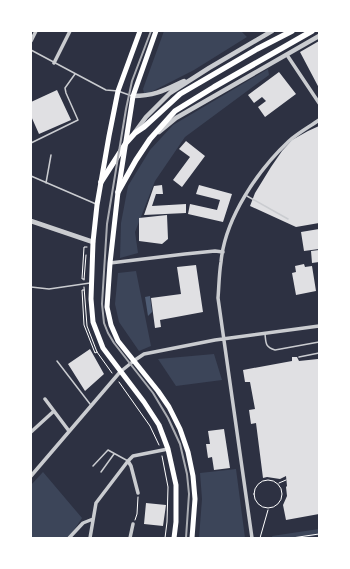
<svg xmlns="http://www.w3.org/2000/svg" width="350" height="569" font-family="Jost,sans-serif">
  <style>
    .green { fill: #3c4559 }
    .water { fill: #4f5d75 }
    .building { fill: #e0e0e3 }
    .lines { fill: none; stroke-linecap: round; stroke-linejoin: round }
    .path { stroke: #fff; stroke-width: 1 }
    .service { stroke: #caccd0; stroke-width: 1.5 }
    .minor { stroke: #caccd0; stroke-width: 3.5 }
    .tertiary { stroke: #caccd0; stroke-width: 4.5 }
    .secondary { stroke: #fff; stroke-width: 5 }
    .trunk { stroke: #fff; stroke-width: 5.5 }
    .rail { stroke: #abadb3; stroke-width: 2 }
  </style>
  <rect width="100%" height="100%" fill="#2d3142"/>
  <path class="green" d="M164,31H241L247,37L194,70L149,93H144L143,89Z
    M268,69L269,75L185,137L155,181L135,232L138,253L120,258L121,223L128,186L150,150L173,125Z
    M136,271L151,346L139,351L119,322L115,304L118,273Z
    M214,354L222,380L176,386L158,359Z
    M236,469L245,538H199L202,499L200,473Z
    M43,472L82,518L72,533L66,538H31V485Z
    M319,529V535L302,538H273L272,536Z"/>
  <path class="water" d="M150,296L152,312L148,316L145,297Z"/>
  <path class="building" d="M319,41V88L300,52Z
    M279,72L296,94L265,117L258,107L266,101L262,97L254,103L248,95Z
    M57,90L71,120L39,134L31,116V102Z
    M319,126V223L296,227L250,206L255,193L271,167L282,151L292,140L308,131Z
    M186,141L205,156L182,187L173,180L190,157L179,149Z
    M162,185L163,194H156L152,206L186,204V213L144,215L154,186Z
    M199,185L232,194L223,222L188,214L190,204L217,210L220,200L196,194Z
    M167,215L168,239L162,244L139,241V218Z
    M319,229V249L304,251L301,232Z
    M319,250V262L312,263L311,251Z
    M304,264L305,267L312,266L316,291L296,295L292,273L296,272L295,266Z
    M196,265L203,312L160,320L161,327L155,328L151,298L181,294L177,267Z
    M90,349L104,374L85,391L68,364Z
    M292,357H297L299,361L318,359L319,367V514L286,520L283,505L287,496L286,487L287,486L286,476L280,479L267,477L263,478L256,423L251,424L249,410L255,409L250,382H245L243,370L292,361Z
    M224,429L230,468L214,470L212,457L208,458L206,444H210L208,431Z
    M146,503L166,505L163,526L144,524Z"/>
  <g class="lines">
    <path class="path" d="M84,279H82L84,247H87
      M84,280L86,255
      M84,287L87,326L97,352L112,373
      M84,290H82L84,325L95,353L97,352
      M119,382L150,426L159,445
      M162,456L168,487L167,522L165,538
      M254 494a14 14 0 1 1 28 0a14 14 0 1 1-28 0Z
      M279,483L286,480
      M135,520L137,514L138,497
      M260,538L268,510
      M292,538L319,534"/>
    <path class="service" d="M31,50L106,90L118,91L132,96
      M31,143L78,120L66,93L65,88L75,74
      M31,176L96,204
      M46,183L51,155
      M247,196L288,219
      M31,287L49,289L90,283
      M265,334C266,343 265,347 275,350L319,342
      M299,357L319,353
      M57,361L90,404
      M93,466L108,450L128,461
      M101,472L114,454"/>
    <path class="minor" d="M31,41L36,31
      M287,55L319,103
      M54,63L70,31
      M110,263L185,254L215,251L223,252
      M45,399L69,431
      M31,432L54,411
      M128,461L131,466L138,493
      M31,476L120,372L135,360L144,354L215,340L319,326
      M69,538L83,523L93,519
      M90,538L96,503L128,461L133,456L168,449
      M130,538L133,524
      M252,538L218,298C219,286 219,274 221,262C225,218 258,170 289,141C298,133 309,127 319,120"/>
    <path class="tertiary" d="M133,96C155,96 165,90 184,81
      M135,132L146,117L170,93L209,68L272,31
      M159,132L176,118L319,36
      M31,221L93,242"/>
    <path class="secondary" d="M140,31L118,91L109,136L97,205L93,242L91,299L93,322L103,348L144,402L159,425L168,449L176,485V522L174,538
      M156,31L133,96L118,192L110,263L107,307L111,325L118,341L158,391L169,407L180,429L188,452L193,476L195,499L192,538"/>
    <path class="trunk" d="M101,182L126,143L135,133L144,127L180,94L257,49L292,31
      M118,192L136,160L150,139L175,111L214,87L312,31"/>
    <path class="rail" d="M151,31L132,81L126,109L107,224L102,304L104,323L108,333L114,343L153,393L168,418L180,444L187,474L189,494L186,538"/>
  </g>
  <rect width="350" height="569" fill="none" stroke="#ffffff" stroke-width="64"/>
</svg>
